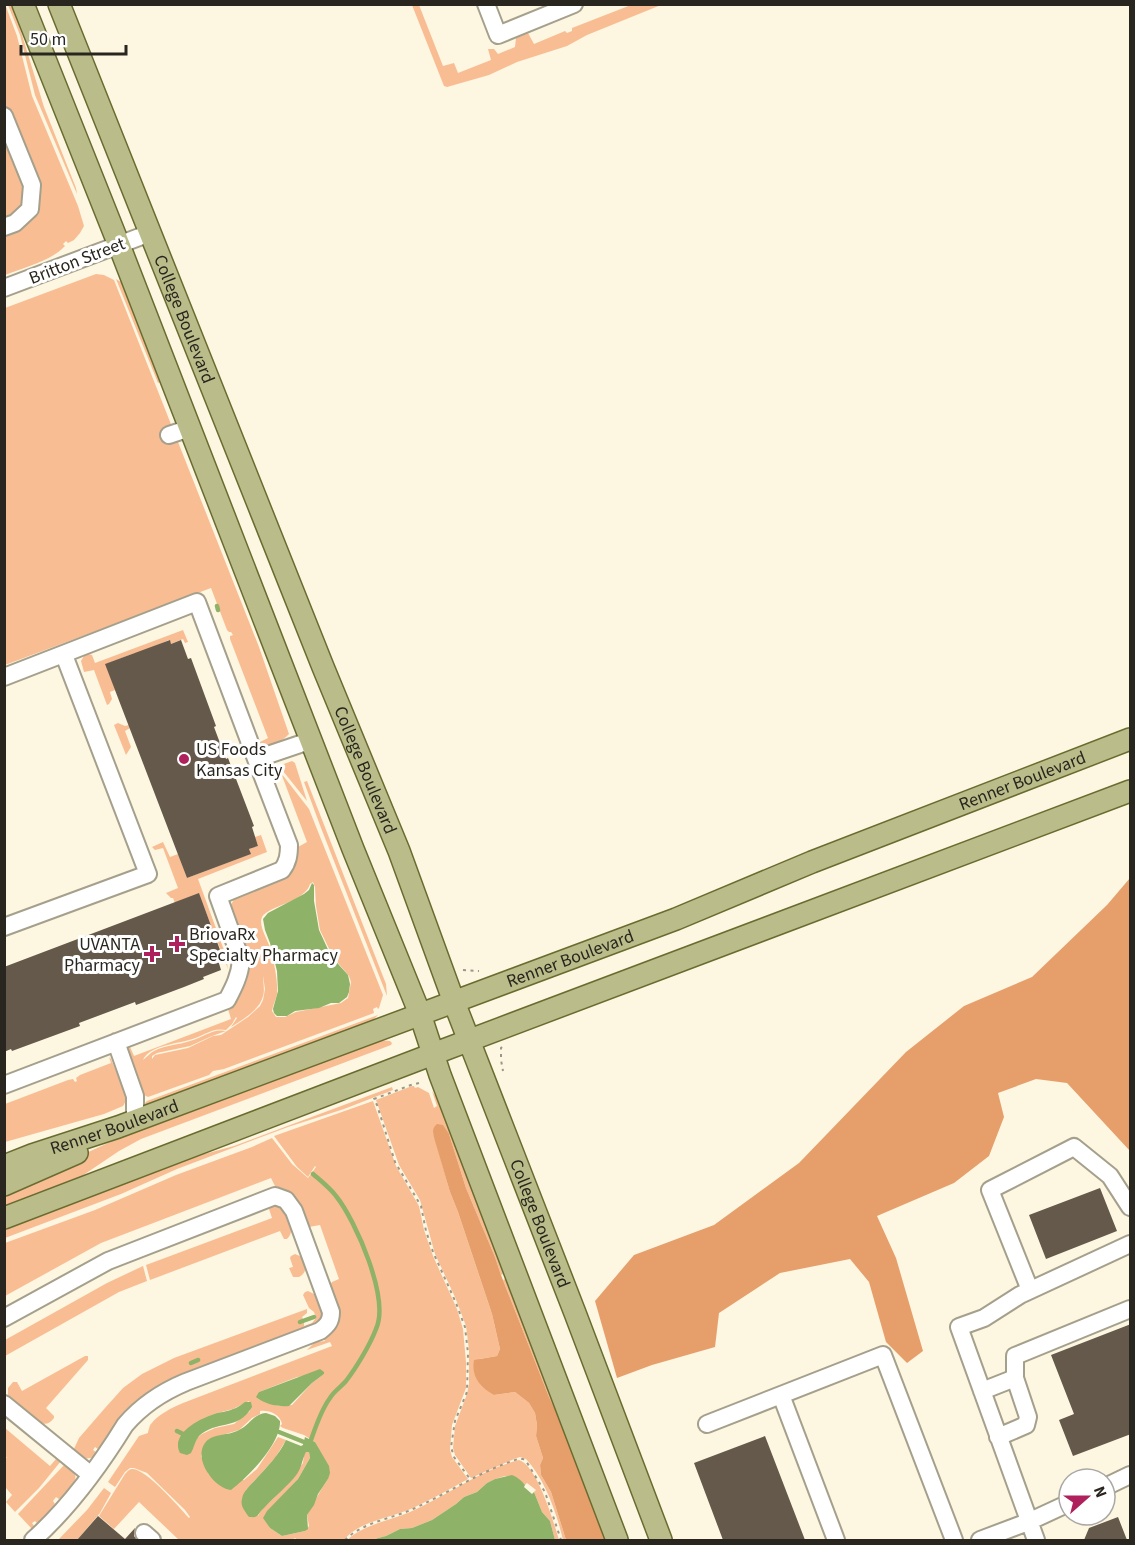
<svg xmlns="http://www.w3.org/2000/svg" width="1135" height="1545" font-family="'Source Sans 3',sans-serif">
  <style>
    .green { fill: #f9bd93; fill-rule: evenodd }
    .forest { fill: #e69f6b }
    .water { fill: #8db268 }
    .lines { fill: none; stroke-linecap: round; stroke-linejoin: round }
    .stream { stroke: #8db268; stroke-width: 4.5 }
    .building { fill: #64594a }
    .minor-casing { stroke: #a5a08c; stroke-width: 20 }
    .major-casing { stroke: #696c30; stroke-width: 24 }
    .path { stroke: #9b9788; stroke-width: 2; stroke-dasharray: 3 4.5; stroke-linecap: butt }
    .minor { stroke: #fff; stroke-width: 16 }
    .major { stroke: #babd89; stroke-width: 21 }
    .poi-dot { fill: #ae215d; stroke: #fff; stroke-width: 2 }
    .labels { text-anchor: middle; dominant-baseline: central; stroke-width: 6; stroke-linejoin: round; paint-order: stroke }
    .street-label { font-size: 18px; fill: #28261e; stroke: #fff }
    .poi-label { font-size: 18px; fill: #28261e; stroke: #fff; text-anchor: start }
  </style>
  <rect width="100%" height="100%" fill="#fdf6e1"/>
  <path class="green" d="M5,4L17,36L32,96L78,206L84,226L80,233L74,240L68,243L66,241L63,244L65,246C50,262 24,267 5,275Z
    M8,5H12L16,15L44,107L76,188L77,194L35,95L20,35Z
    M412,5H419L443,66L454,63L458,73L491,60L488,49H494L498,54L515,47L516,38L528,33L534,44L565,31L567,33L572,31V28L631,5H661L587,35L567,46L517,62L489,75L447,87L444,86L442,81Z
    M96,274L104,275L114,280L259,647L289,734C283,741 269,748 259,746L260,742L268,738L230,639V636L233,635L231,632H229L227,630L211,588L5,665V308Z
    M116,279L121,282L125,290L160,382L158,383Z
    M183,630L188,642L185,643L183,639L171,644L169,640L136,654L135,653L106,664L115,690L110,692L112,699L109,704L107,705L94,670L84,672L81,661L84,656L88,654L92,655L95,663Z
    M118,723L125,726L129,725L130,728L125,731L131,747L126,755L114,725Z
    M292,761L295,763L307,801L283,771L281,765Z
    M281,773L309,809L383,995L379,1008L378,1009L377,1007L373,1009L374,1013L224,1069L213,1071L209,1075L148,1097L142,1094L126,1047H130L134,1056L231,1019L228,1009L234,1006L236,1003C241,993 247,982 249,972C251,955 236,923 230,907L235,897L286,878L294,866L298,847L307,842ZM313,882L315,887L316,906L320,930L333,957L349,976L351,982L349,993L348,998L341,1003L296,1012L285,1017H276L272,1011C273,1005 276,999 277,994C278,981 274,961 270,948C268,940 258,926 262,917C268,906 305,902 310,884ZM263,976L265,989L263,1000L260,1006L248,1017L221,1035L213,1036L188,1048L155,1055L152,1059V1056L157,1053L190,1046L212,1036L226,1031C212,1028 203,1038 190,1041C179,1045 165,1045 154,1051C150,1053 147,1057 143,1060C149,1046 175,1044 189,1040C203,1037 211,1027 226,1030L232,1024L236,1017L237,1018L231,1027C243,1019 259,1011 263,996C265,990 263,983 263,976Z
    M307,781L386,984L387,996L321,828L304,782Z
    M261,835L267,852L198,879L225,953L228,969L199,894L175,903L173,898H171L166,893L178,888L163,848L155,850L152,847L163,842L170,857L178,854L187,878L250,854L249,849L258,846L255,837Z
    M378,1015L373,1020L355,1029L142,1106L147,1101Z
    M378,1040L390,1041L392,1043L391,1045L141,1139L119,1151L79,1178L5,1209L4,1191L149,1124L356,1047L358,1049H360L359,1046Z
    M109,1057L111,1059L126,1096V1101L123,1106L104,1114L5,1142V1104L68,1080L73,1079L75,1082L77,1081L76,1078L80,1075L111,1063Z
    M412,1086H414L415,1088L418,1087L429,1093L434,1108L437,1106L432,1091L440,1103L502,1268L503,1274L501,1275L495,1257L466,1188L449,1134L433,1132L450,1192L458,1212L492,1314L500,1349L497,1356L479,1359L494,1395L515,1392L529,1403L535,1413L537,1425L536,1436L543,1458L540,1465L541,1475L551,1492L566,1540H563C557,1514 545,1479 526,1459L520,1457L514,1459L471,1478L455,1455L453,1448L455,1426L467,1394L469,1384V1350L466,1326L455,1297L435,1254L420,1200L399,1165L376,1100Z
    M392,1087L393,1090L344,1109L288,1127L177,1169L121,1194L5,1238V1228L164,1165L234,1146Z
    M373,1101L396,1166L419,1206L424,1230L433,1256L457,1309L463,1329L466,1362V1388L452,1425L450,1450L452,1457L468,1479C450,1489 432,1499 413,1508C391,1518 359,1521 344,1540H297L295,1538L292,1540H179L139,1502L114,1529L99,1516L125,1474C128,1471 129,1469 133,1469C147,1470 179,1507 189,1518L190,1517L185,1510L147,1473L134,1468H130L125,1472L115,1487L108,1482L139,1436L148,1433C148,1432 150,1424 151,1424C157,1415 173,1407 183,1403L332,1346L330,1342L307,1350L315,1342L325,1341L324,1339C348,1319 335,1310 330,1285L332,1282L339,1279L320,1225L309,1227L297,1199L289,1192L276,1188L271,1178L101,1243L5,1296V1243L95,1210L176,1175L252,1147L272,1138L292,1164L308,1178L316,1167L315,1166L308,1177L297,1167L274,1136ZM324,1374L312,1383L292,1405L279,1406L258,1399L259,1392L297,1377ZM249,1401L250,1411L234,1424L215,1428L202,1434L197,1438L191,1453L202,1419L214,1414L233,1409ZM260,1411C269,1410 280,1414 282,1424L280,1426L283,1428L304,1435L315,1442L328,1479C320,1490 314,1503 307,1515L309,1526L305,1531L282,1536L270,1528L265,1515L298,1479L310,1458L309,1452H306L304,1455L303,1463L277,1495L262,1509L258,1516L246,1490L275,1458L286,1440L278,1437L257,1469L244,1480L209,1475L201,1456L209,1439L239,1430L252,1418L260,1414Z
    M276,1204L284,1209C289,1219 296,1230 287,1239H284L280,1231L150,1280L146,1265L272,1218L269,1209L271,1207Z
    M295,1254L302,1257C306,1265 308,1272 299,1277H293L289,1268L293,1267L290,1258L291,1256Z
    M143,1266L147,1281L119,1292L5,1356V1340L107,1283Z
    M505,1279L508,1282L556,1411L549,1397L503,1280Z
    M308,1291L316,1295C320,1305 326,1313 318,1322L168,1380L142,1396L125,1411L115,1424L101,1446L98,1449L95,1447L93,1450L96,1452L93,1457C84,1461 80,1456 73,1451L79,1438L105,1408L123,1388L142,1374L174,1358L307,1309V1313L302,1317L304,1321V1326L312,1323L316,1318L314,1312L309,1308L303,1295L305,1292Z
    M85,1356H88V1360L46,1408L54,1416V1418C50,1423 47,1425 40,1423L8,1395V1388L13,1382H17L22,1391Z
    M5,1428L50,1466L56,1459L61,1461L39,1488L15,1512L6,1502L12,1495L5,1487V1459L7,1457H5Z
    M519,1460C537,1465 554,1523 559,1540H555L550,1521L542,1512L534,1492L536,1490L527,1483L525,1485L518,1479L505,1476L495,1479L487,1483L477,1492L464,1497L456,1504L432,1520L412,1528L400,1529L386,1536L371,1540H347C365,1524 389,1521 410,1512C447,1496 480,1470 519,1460Z
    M65,1464C68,1467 74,1471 75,1475C78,1483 65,1495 59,1499L56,1497L53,1501L55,1504C51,1511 44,1519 37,1523L35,1521L32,1523L34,1526L32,1529L18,1514Z
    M104,1488L111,1493L100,1513L77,1540H58L87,1510Z"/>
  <path class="forest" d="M1130,878V1151L1067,1083L1036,1079L998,1093L1004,1117L989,1156L954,1183L877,1216L896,1258L923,1351L907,1363L886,1342L869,1282L850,1259L780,1273L719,1313L715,1347L652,1365L617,1378L595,1301L634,1255L714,1225L799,1163L906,1052L964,1006L1032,977L1107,905Z
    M437,1124L443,1125L449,1134L466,1188L495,1257L501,1275L549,1397L556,1411L606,1540H566L551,1492L541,1475L540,1465L543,1458L536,1436L537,1425L535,1413L529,1403L515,1392L494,1395C480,1387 471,1377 474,1360L497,1356L500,1349L492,1314L458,1212L450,1192L435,1141C433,1133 431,1129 437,1124Z"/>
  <path class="water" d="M312,883L314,885V901L319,930L331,956L348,975L350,984L349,992L347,997L339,1003H331L319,1008L295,1011L287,1016H277L274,1013L273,1009L278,991L277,971L270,943L265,930L263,919L268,913L304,894L309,890Z
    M320,1369L324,1372V1374L312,1383L289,1406C278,1407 264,1404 256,1397L259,1392Z
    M245,1402H251L252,1407C238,1431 216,1420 199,1436C195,1441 194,1448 191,1453L187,1455L180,1453C170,1434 199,1419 214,1414C220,1412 227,1412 233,1409C237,1408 241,1405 245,1402Z
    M266,1413L275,1416L280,1421C281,1444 248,1477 231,1490C214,1488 193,1459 205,1443C212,1433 229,1436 239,1430C250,1425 253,1414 266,1413Z
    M305,1437L315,1442L329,1466L330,1473L328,1479L318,1494L314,1505L307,1515L308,1529L305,1531L282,1536L270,1528L263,1518L267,1511L298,1479L310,1458L309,1452H306C302,1459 302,1467 297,1474C288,1486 275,1496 264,1508C261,1510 260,1513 258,1515C255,1518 253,1517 249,1517C245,1511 240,1506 242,1499C243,1491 251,1485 256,1479C267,1467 279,1455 286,1440L301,1446L303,1445Z
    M512,1475C517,1477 522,1481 525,1485L524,1487L532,1494L534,1492L542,1512L550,1521L555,1540H371L386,1536L400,1529L412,1528L432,1520L456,1504L464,1497L477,1492L487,1483L495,1479Z"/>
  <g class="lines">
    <path class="stream" d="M217,606L218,610
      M300,1322L314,1317
      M191,1363L198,1360
      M177,1431L183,1434
      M279,1432L304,1442
      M311,1440C316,1426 321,1410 330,1398C334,1391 341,1387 346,1381C356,1368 370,1345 376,1329C390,1299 356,1221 336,1196C330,1188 321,1181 313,1174"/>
  </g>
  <path class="building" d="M170,640L171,644L181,640L188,659L191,658L216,726L214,727L226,759L228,758L254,826L252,827L258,846L249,849L251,854L187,878L105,664Z
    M199,893L223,958L218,960L221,970L203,977L204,979L184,987L136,1005L135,1002L79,1023L80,1026L12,1051L11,1049L4,1052V967Z
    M1100,1188L1117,1231L1046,1259L1029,1215Z
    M1131,1324V1434L1073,1456L1059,1420L1074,1414L1051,1355Z
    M765,1436L805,1540H723L694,1463Z
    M98,1516L125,1539L135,1528L134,1536L137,1540H77Z
    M1118,1517L1127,1540H1084L1089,1528Z"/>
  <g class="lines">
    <defs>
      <path id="minor" d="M486,4L498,35L574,4
        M4,116L32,185L30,209L15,223L4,227
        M4,288L150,233
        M169,435L190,428
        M4,677L197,602L256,759
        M4,927L148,874L64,655
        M116,1042L135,1096V1120
        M4,1085L227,1000C234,987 240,975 241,960L218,896L282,870C288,862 289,855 289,845L256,759L312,740
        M1030,1290L990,1190L1074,1147L1110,1176L1130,1207
        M4,1318L108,1261L275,1196L286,1200L294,1211L331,1312C331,1321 328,1325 320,1331L186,1382C162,1392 142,1405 125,1425C99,1467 70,1507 33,1540
        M982,1391L1015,1378V1356L1130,1309
        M781,1395L836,1540
        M4,1404L91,1475
        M707,1424L883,1355L954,1540
        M998,1437L1026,1425L1028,1417L1015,1378
        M1105,1487L1130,1475
        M144,1533L152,1540
        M980,1540L1028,1522L1069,1503
        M1036,1540L959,1327L984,1318L1020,1295L1130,1244"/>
      <g id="major">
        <path d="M23,4L119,245L353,849L420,1014L440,1075L617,1540"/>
        <path id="s1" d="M59,4L323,667L399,851L454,1002L575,1313L661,1540"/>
        <path id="s2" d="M4,1166L32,1155L118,1127L676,919L812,862L1130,739"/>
        <path d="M4,1185L77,1153"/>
        <path d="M4,1218L433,1054L1130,791"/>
      </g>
    </defs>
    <use href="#minor" class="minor-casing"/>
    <use href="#major" class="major-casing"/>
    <path class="path" d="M463,970L479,971
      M502,1047L501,1048V1060L503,1071
      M419,1083L411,1085L374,1099L377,1105L395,1162L421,1206L426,1231L433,1252L456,1303L465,1327L468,1353L467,1392L455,1421L451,1447L454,1457L470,1479
      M345,1540C363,1522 391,1519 413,1509C448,1493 481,1471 518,1459H523L526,1461L545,1492L561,1540"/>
    <use href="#minor" class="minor"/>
    <use href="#major" class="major"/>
  </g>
  <g class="poi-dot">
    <circle cx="184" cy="759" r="6"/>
    <path d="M174 935h6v6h6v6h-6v6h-6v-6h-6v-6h6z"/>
    <path d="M149 945h6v6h6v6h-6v6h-6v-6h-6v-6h6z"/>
  </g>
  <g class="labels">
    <g class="street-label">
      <text transform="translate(77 261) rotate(-21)">Britton Street</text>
      <text stroke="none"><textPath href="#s1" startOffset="339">College Boulevard</textPath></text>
      <text stroke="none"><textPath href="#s1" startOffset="825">College Boulevard</textPath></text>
      <text stroke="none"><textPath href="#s2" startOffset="1089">Renner Boulevard</textPath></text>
      <text stroke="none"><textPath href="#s2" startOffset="603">Renner Boulevard</textPath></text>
      <text stroke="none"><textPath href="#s2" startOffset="117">Renner Boulevard</textPath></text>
      <text stroke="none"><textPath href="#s1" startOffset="1311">College Boulevard</textPath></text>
    </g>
    <g class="poi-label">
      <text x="196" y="749">US Foods<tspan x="196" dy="21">Kansas City</tspan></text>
      <text x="189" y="934">BriovaRx<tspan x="189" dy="21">Specialty Pharmacy</tspan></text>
      <text x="140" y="944" text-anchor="end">UVANTA<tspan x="140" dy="21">Pharmacy</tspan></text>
    </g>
  </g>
  <rect width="1135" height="1545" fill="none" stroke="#28261e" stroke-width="12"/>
  <g transform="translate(1087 1497) rotate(69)"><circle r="28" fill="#ffffff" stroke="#a9a8a5" stroke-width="1.5"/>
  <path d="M0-4.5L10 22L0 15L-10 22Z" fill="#ae215d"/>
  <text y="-9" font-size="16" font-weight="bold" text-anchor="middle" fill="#28261e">N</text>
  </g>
  <path d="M21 45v9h105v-9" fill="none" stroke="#28261e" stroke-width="3"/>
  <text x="30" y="45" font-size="18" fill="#28261e" stroke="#ffffff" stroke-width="4.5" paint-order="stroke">50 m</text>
</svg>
